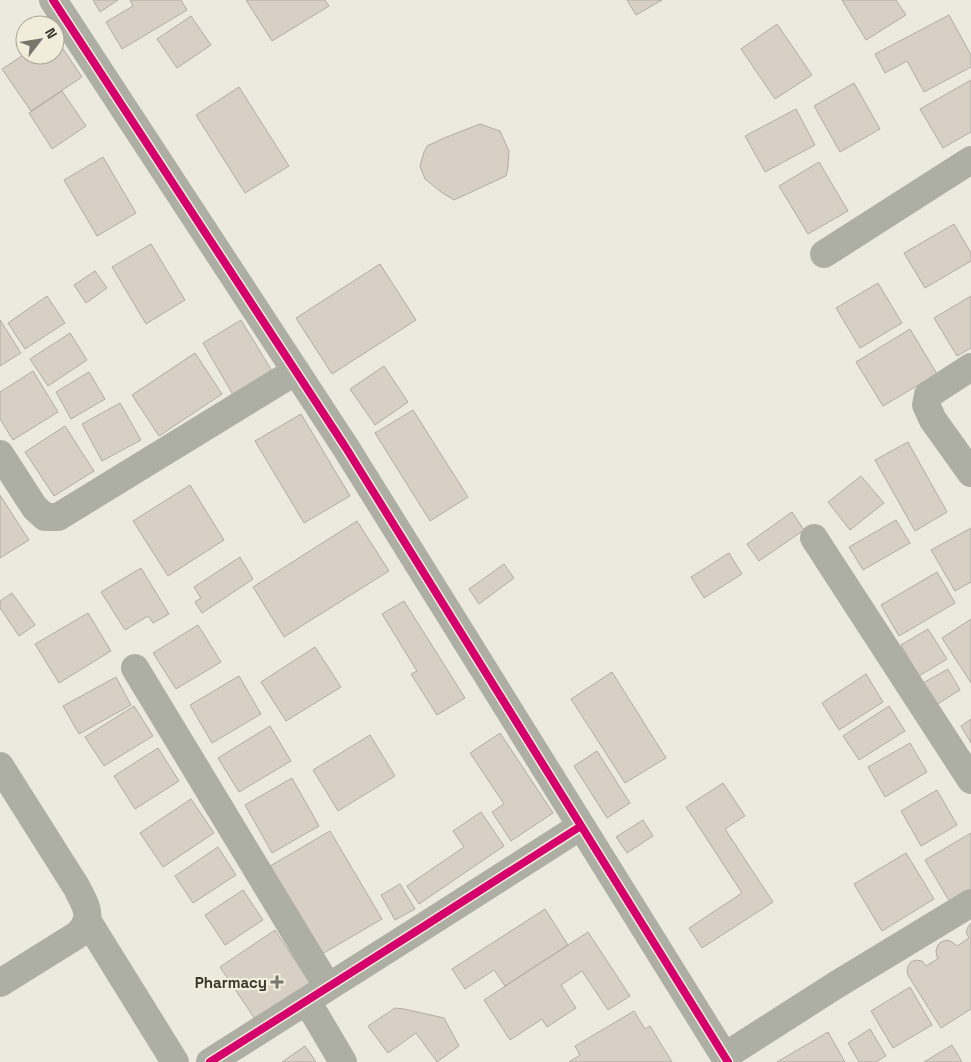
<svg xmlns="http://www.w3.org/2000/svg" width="971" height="1062" font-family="'Space Grotesk',sans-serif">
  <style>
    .building { fill: #d8d0c4; stroke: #b0aca5 }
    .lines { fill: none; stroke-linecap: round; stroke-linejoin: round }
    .minor { stroke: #adafa4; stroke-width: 28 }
    .cycleway-casing { stroke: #f1edda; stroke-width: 11 }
    .cycleway { stroke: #d6006c; stroke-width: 8 }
    .poi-dot { fill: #77766d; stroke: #f1edda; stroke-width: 2 }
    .labels { text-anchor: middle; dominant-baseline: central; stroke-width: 4.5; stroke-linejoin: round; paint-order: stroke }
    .poi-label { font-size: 15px; font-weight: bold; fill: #38372f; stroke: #f1edda; text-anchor: end }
  </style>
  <rect width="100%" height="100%" fill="#eceadf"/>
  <path class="building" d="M93,0H118L100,12Z
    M130,0H181L187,10L122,49L106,22L133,6Z
    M246,0H325L329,6L272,41Z
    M627,0H662L636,15Z
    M842,0H896L906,15L866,40Z
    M949,15L971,55V67L924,92L907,61L885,73L875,54Z
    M191,16L211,45L177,68L157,39Z
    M777,24L812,75L775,99L741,49Z
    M55,37L82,77L31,111L2,69L25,54V55H55Z
    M971,80V132L943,148L920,109Z
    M854,83L880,129L840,152L814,106Z
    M239,87L289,166L245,193L196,115Z
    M62,91L86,126L52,149L29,113Z
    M796,109L815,145L765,172L745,136Z
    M480,124L500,131L509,151L508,167L506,176L454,200L441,192L425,179L420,166L424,152L427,146L444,138Z
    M103,157L136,213L97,236L64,180Z
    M819,162L848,211L808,234L779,186Z
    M954,224L971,253V261L925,288L904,253Z
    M151,244L185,300L146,324L112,267Z
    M380,264L416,320L332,374L296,318Z
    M95,271L107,288L86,303L74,285Z
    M878,283L902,323L860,348L836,308Z
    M47,296L65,323L25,349L8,323Z
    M971,296V348L957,356L934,318Z
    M0,320L21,353L0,366Z
    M241,320L275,376L236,400L203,343Z
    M910,329L937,374L883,406L856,362Z
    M70,333L87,360L48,386L30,359Z
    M195,353L222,394L159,436L132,395Z
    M384,366L408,402L375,425L350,389Z
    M33,371L58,412L13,440L0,419V392Z
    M89,372L105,399L71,419L56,392Z
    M120,403L141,440L102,461L82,424Z
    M413,410L468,497L430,521L375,433Z
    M301,414L350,496L304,523L255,441Z
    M65,426L94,471L54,496L25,452Z
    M908,442L947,512L915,531L875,460Z
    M861,476L884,503L850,530L828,502Z
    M190,485L224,540L168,576L133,521Z
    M0,495L29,540L0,558Z
    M792,512L804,530L759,561L747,544Z
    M896,520L910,543L863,570L849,547Z
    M357,521L389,571L284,637L253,587Z
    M971,528V582L955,591L931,550Z
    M729,553L742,574L704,598L691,577Z
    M240,557L253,579L202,613L195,602L201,598L194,587Z
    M504,564L514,578L479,604L469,589Z
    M141,568L169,614L153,623L148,616L125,630L101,592Z
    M937,572L955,603L899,636L881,605Z
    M12,593L35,625L19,636L0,608V601Z
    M404,601L465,698L437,715L411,674L417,671L382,614Z
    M88,613L111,651L59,683L35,644Z
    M971,619V683L942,638Z
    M198,625L221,662L176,689L153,653Z
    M928,629L947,659L919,676L901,645Z
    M315,647L341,687L286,721L261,682Z
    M948,669L960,690L936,705L923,683Z
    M612,672L666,758L625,783L571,699Z
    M866,674L883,702L839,730L822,703Z
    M239,676L261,714L212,743L190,705Z
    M116,677L131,705L79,734L63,706Z
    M134,706L153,736L104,766L85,737Z
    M889,706L905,731L859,760L843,736Z
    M971,719V743L961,726Z
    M270,726L291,761L239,792L218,758Z
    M500,733L553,813L511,841L492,812L504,804L470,753Z
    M370,735L395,776L338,811L313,770Z
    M910,743L927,772L885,797L868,767Z
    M158,748L179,781L135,809L114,776Z
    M597,751L630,803L607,818L574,766Z
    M292,778L319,826L272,853L245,805Z
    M723,783L745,816L725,829L773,902L702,948L689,928L742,893L686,807Z
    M937,790L957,825L921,846L901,811Z
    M191,799L214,833L163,867L140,833Z
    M481,812L504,846L419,904L407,886L464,847L453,831Z
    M643,820L653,836L627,853L616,837Z
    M330,831L382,919L322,954L270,866Z
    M971,833V893L951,904L925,860Z
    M218,847L236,875L193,903L175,876Z
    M906,853L934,899L882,931L854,884Z
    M400,884L415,909L395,920L381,895Z
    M243,890L263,920L225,945L205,915Z
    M545,909L568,945L505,986L494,970L465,989L452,969Z
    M971,923V1009L941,1028L909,977L907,972L908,966L911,962L916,960L922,961L926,966L939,958L937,957L936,951L938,945L941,942L947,940L952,942L957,946L969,938L966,932L968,927Z
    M275,930L312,986L257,1022L220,967Z
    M588,932L630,996L608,1010L582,971L561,985L576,1008L547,1027L542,1019L510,1040L484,1000Z
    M910,987L932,1025L893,1048L871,1011Z
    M395,1008L404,1009L444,1018L459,1046L437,1062L416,1033L388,1053L368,1026Z
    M634,1011L645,1029L650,1026L672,1062H569L580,1055L575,1046Z
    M870,1029L886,1056L876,1062H859L848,1043Z
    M828,1032L845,1062H777Z
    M952,1045L962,1062H924Z
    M305,1046L316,1062H282Z"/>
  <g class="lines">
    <path class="minor" d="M53,0L346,448L728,1062
      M824,254L971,160
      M971,367L928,395L926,405L933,420L971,473
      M0,454L35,508L45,517H58L296,371
      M814,538L971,780
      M135,668L328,987
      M0,766L77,888C86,907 95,917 77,935L0,983
      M87,920L175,1062
      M307,1001L343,1062
      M725,1056L836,985L971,903
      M210,1062L426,925L581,826"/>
    <defs>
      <path id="cycleway" d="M53,0L346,448L728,1062
        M210,1062L426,925L581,826"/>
    </defs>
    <use href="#cycleway" class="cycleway-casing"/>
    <use href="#cycleway" class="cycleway"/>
  </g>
  <path class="poi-dot" d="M274.5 974.5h5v5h5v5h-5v5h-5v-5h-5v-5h5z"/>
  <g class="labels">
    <g class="poi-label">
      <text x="267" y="982">Pharmacy</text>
    </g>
  </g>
  <g transform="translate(40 40) rotate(59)"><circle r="24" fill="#f1edda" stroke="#a7a496"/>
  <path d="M0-4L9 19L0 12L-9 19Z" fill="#77766d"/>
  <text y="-8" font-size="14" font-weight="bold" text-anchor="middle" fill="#38372f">N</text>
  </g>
</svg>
